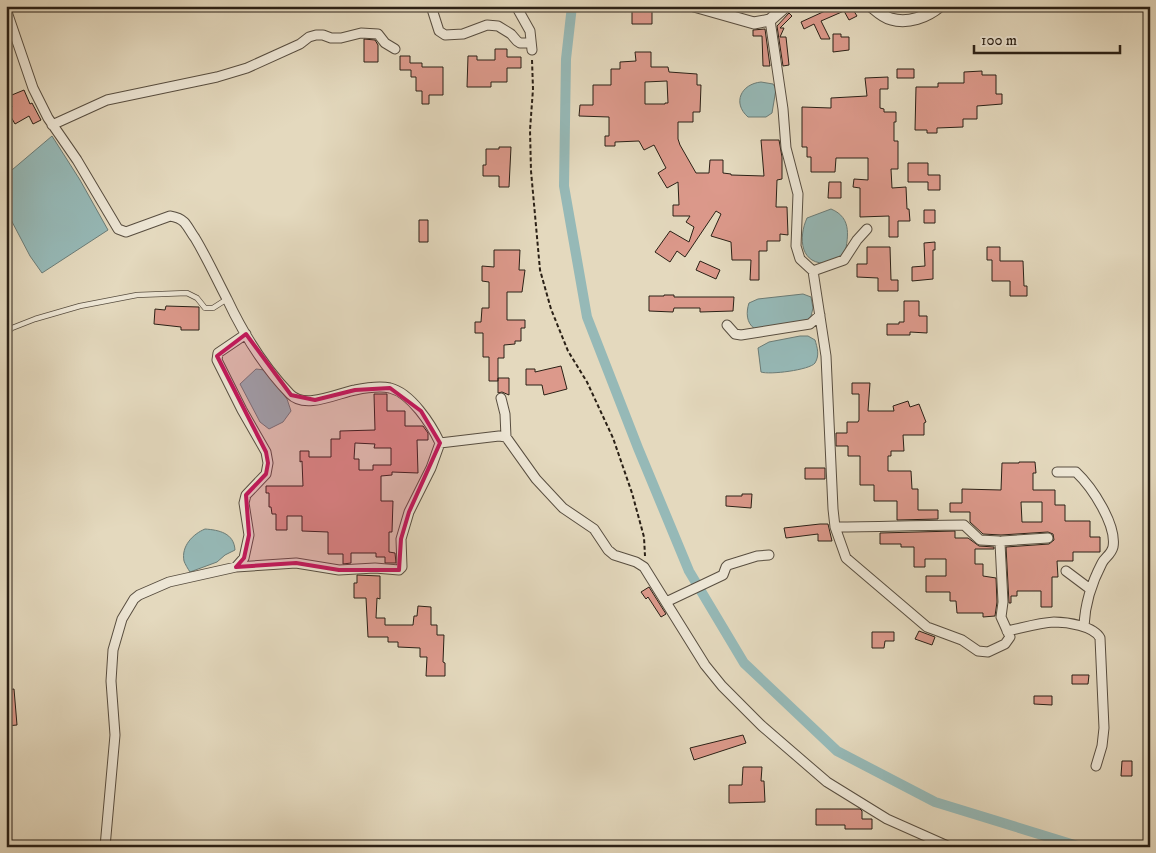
<svg xmlns="http://www.w3.org/2000/svg" width="1156" height="853" font-family="'IM FELL DW Pica',serif">
  <style>
    .water { fill: #96b9b7; stroke: #6b7c77 }
    .lines { fill: none; stroke-linecap: round; stroke-linejoin: round }
    .canal { stroke: #96b9b7; stroke-width: 10 }
    .building { fill: #dc998b; stroke: #2a2016; fill-rule: evenodd }
    .service-casing { stroke: #584e40; stroke-width: 6 }
    .minor-casing { stroke: #584e40; stroke-width: 11 }
    .tertiary-casing { stroke: #584e40; stroke-width: 13 }
    .path { stroke: #2a2016; stroke-width: 2; stroke-dasharray: 4 2.5; stroke-linecap: butt }
    .service { stroke: #ede6d5; stroke-width: 4.5 }
    .minor { stroke: #ede6d5; stroke-width: 9 }
    .tertiary { stroke: #ede6d5; stroke-width: 11 }
    .marked { fill: #c2185b; fill-opacity: 0.2; stroke: #c2185b; stroke-width: 4; stroke-linejoin: round }
  </style>
  <rect width="100%" height="100%" fill="#e4d9be"/>
  <filter id="stains"><feTurbulence type="fractalNoise" baseFrequency=".004" numOctaves="4"/><feColorMatrix values="0 0 0 0 .2 0 0 0 0 .09 0 0 0 0 .02 0 0 0 .5 -.17"/></filter>
  <radialGradient id="worn" r=".72"><stop offset=".6" stop-color="#630" stop-opacity="0"/><stop offset="1" stop-color="#630" stop-opacity=".3"/></radialGradient>
  <path class="water" d="M761,82L773,84L776,89L772,113L766,117H748C732,103 741,84 761,82Z
    M52,136L80,180L108,230L42,273L30,256L9,216L6,209V175Z
    M831,209C853,218 848,238 844,258C840,260 834,263 829,263C800,266 798,238 807,218Z
    M803,294L811,297L813,308L810,320L755,329C746,323 746,312 749,303L758,299Z
    M800,336H808L815,340C817,347 820,355 815,363C810,370 769,375 761,372L758,348L769,342Z
    M256,369L265,370L287,399L291,411L283,422L269,429L260,422L240,384Z
    M205,529C219,530 234,533 235,550L225,555L217,562L190,572C188,569 185,564 184,561C181,546 193,534 205,529Z"/>
  <g class="lines">
    <path class="canal" d="M572,6L566,59L564,186L587,317L638,448L689,571L744,663L837,751L935,802L1081,847"/>
  </g>
  <path class="building" d="M836,6H855L852,8L857,16L849,20L844,11L821,21L830,39H821L814,24L804,29L801,22Z
    M641,8H652V24H632V10H641Z
    M789,13L792,16L780,28H784L780,37H786L789,65L783,66L777,26Z
    M765,29L770,66H763L762,36H753V30Z
    M833,34H841V37H849V50L833,52Z
    M364,39L375,40L378,45V62H364Z
    M495,49H507V57H521V68H507V82H491V87H467L468,56H477V60H495Z
    M635,52H651V67H668L669,72L697,74V85H701L700,112H693V122H678V139L680,145L696,173H709L710,160H723V173L731,174V175L764,176L761,140H779L782,157V179L777,180L776,207H787L788,235L780,234V241H767V251H759V280H750L751,260H732L731,242L711,236L721,214L716,211L685,257L677,251L670,262L655,252L670,231L689,242L694,227L686,222L690,216H673V205H679L678,182L667,188L658,173L666,168L654,145L644,150L639,141L615,142V146H605V136H609V117L579,116L580,105H593V85H611V69H620V62L636,61ZM667,81L668,103H665V104H645V82Z
    M400,56H410V63H422V67H443V95H429V104H422V91H416V77H411V70H400Z
    M897,69H914V78H897Z
    M982,71V75H996V94H1002V104L977,106V119H963V127L937,128V133H927V130H915L916,87H938V83H964V72Z
    M888,77V89H880V108L884,109V112H896V122H894V141H898V169H891L892,188L906,187L907,209H909L910,221H898V237H889V216L860,217V188L853,187L854,179L868,180V158H836L835,172H811V157H807V147H802V107L831,108V98L867,96L865,78Z
    M24,90L30,104L32,103L41,120L33,124L29,116L15,124L7,110L12,107L7,97Z
    M499,147H511L509,187H499V176H483V165H486V149H499Z
    M908,163H928V175H940V190H928V182H908Z
    M829,182H841V198H828Z
    M924,210H935V223H924Z
    M419,220H428V242H419Z
    M935,242V250H933V279L912,281V267L925,266L924,243Z
    M867,247H890L891,280H898V291H878V278L857,277V264H867Z
    M987,247H1000V261H1023L1024,286H1027V296H1010V281H992V260H987Z
    M494,250H520L519,270H525L522,292H507V320H525V328H521V341H515V344L504,345V358H498V381H489V357H483V333H475V322H481L482,308H489V282L482,281V266L494,267Z
    M700,261L720,270L716,279L696,270Z
    M664,295H674V297H734L733,311L700,312V308H674L673,312L649,311V296H664Z
    M904,301H919V316H927V333L910,332V335H887V324H899V322H904Z
    M166,306L199,307V330H181V327L154,324L155,309L165,310Z
    M561,366L567,389L544,395L542,385H526V369H535V372Z
    M498,378H509V395L502,392L498,393Z
    M852,383H870L868,411H894L893,406L908,401L910,407L919,404L926,422L924,423V435H903L904,451H891V456H888V471H911L912,489H918V510H938V519L897,520V501H874V485H860V456H848V446H836V433H847V422H858L859,420V394H852Z
    M374,394H387V411H405V426H423L428,433V440H417L418,473L392,472V475L381,476V501H393L392,532H389V552L395,553L396,563H385V557H376V553H351V563L343,564V554H328V532L302,531V516H287V530H276V514H272L271,507H269V493H266V486H303L302,461L300,462V451H309V457H331V439H340V431L375,430ZM355,443L375,444L374,448H391V465H373V470H359V459H354Z
    M1019,462H1035L1036,473H1033V490H1055V505H1065V521H1090V537H1100V552H1073V561H1057L1058,577H1052V607H1041V591H1017V596H1011V603H1009L1006,547L1049,544L1054,540L1053,534L1048,532L1001,535L983,534L970,522V512H950V503H962V489L1001,490L1002,463H1019ZM1021,502H1042V522H1022Z
    M805,468H825V479H805Z
    M742,494H752L751,508L726,506V496H742Z
    M820,524H828L832,541H818V534L786,538L784,528Z
    M955,531V538H968L979,546L994,547V549H975V564H983V576L996,578L997,602L995,616L983,617V613H957L956,601H950V592H926V576H946V559H925V567H914V547H901V544H880V533Z
    M357,575L380,576V599L377,598L376,618H385V625H413L414,616H417L418,606L431,607V625H437V635H444L443,662L445,663V676H426L427,657H420V648L398,647V642H388V637H368L366,598H354V583H357Z
    M649,587L666,614L661,617L648,597L646,599L641,592Z
    M919,631L935,637L932,645L915,639Z
    M872,632H894V641H885L884,648H872Z
    M1072,675H1089L1088,684H1072Z
    M14,689L17,725L6,726V690Z
    M1034,696H1052V705L1034,704Z
    M743,735L746,743L694,760L690,748Z
    M1122,761H1132V776H1121Z
    M743,767H762L761,781H764L765,802L729,803V785H742Z
    M816,809H860L862,811V819H872V829H845V825H816Z"/>
  <g class="lines">
    <defs>
      <path id="service" d="M6,333L12,328L35,319L80,306L137,295L187,293L197,298L205,308H213L227,299"/>
      <path id="minor" d="M431,6L439,31L445,35L463,34L487,25L498,26L511,34L517,41L520,43H531
        M516,6L530,31L532,50
        M6,9L33,88L48,118L77,160L118,229L126,232L170,216C176,217 180,218 184,222C188,226 191,233 195,238C207,258 216,278 227,299C243,333 263,366 290,394C305,410 338,393 355,390C365,388 380,386 390,388C411,393 431,424 440,443L499,436L506,437L536,479L563,508L594,529L608,550L614,555L636,562L644,567L705,665L722,686L762,726L827,782L887,819L950,847
        M770,20L783,109L786,148L798,194L796,246L800,259L813,271L826,356L833,509L835,527L846,558L927,627L962,640L978,651L988,652L1005,644L1010,637L1001,617L1003,602L1000,543L999,541L980,540L964,525C921,525 878,527 835,527
        M52,125L107,100L217,77L247,68L300,44L309,37L316,35H323L331,38H341L361,33L378,34L385,43L395,49
        M813,271L844,260L857,240L867,229
        M727,325L735,334L741,335L810,324L820,315
        M501,398L505,414L506,437
        M1057,472H1076C1092,487 1117,525 1113,547C1111,555 1105,557 1102,563C1091,584 1085,603 1084,626
        M1000,543L1002,541L1048,538
        M236,567L244,558L249,535L244,503L246,495L266,474L268,463L266,452L242,410L217,360L218,353L246,334
        M1066,571L1090,589
        M666,602L723,575L726,567L728,565L757,556L769,555
        M1007,631C1022,628 1038,623 1054,622C1067,622 1094,626 1100,638L1104,728L1102,746L1096,766
        M105,847L115,735L111,681L113,650L122,619L134,599L139,595L169,582L236,567L296,563L339,570L375,568L399,570L402,567L401,539L409,512L431,468L440,443"/>
      <path id="tertiary" d="M694,6L754,23L770,20L786,6
        M871,6C877,11 883,17 891,19C908,24 927,17 940,6"/>
    </defs>
    <use href="#service" class="service-casing"/>
    <use href="#minor" class="minor-casing"/>
    <use href="#tertiary" class="tertiary-casing"/>
    <path class="path" d="M532,60L533,89L530,130L531,171L540,270L551,309L568,351L587,382L613,438L632,493L644,537L645,556"/>
    <use href="#service" class="service"/>
    <use href="#minor" class="minor"/>
    <use href="#tertiary" class="tertiary"/>
  </g>
  <path class="marked" d="M246,334L291,395L315,400L355,390L390,388L421,411L440,443L409,512L401,539L399,570H339L296,563L236,567L244,558L249,535L246,495L266,474L268,463L266,452L217,356Z"/>
  <rect width="1156" height="853" fill="none" stroke="#e4d9be" stroke-width="25"/>
  <rect x="8" y="8" width="1141" height="838" fill="none" stroke="#2a2016" stroke-width="2.5"/>
  <rect x="12" y="12" width="1131" height="828" fill="none" stroke="#2a2016"/>
  <path d="M974 45v8h146v-8" fill="none" stroke="#2a2016" stroke-width="2.5"/>
  <text x="981" y="45" font-size="15" fill="#2a2016" stroke="#ede6d5" stroke-width="4" paint-order="stroke">100 m</text>
  <rect width="100%" height="100%" filter="url(#stains)"/>
  <rect width="100%" height="100%" fill="url(#worn)"/>
</svg>
